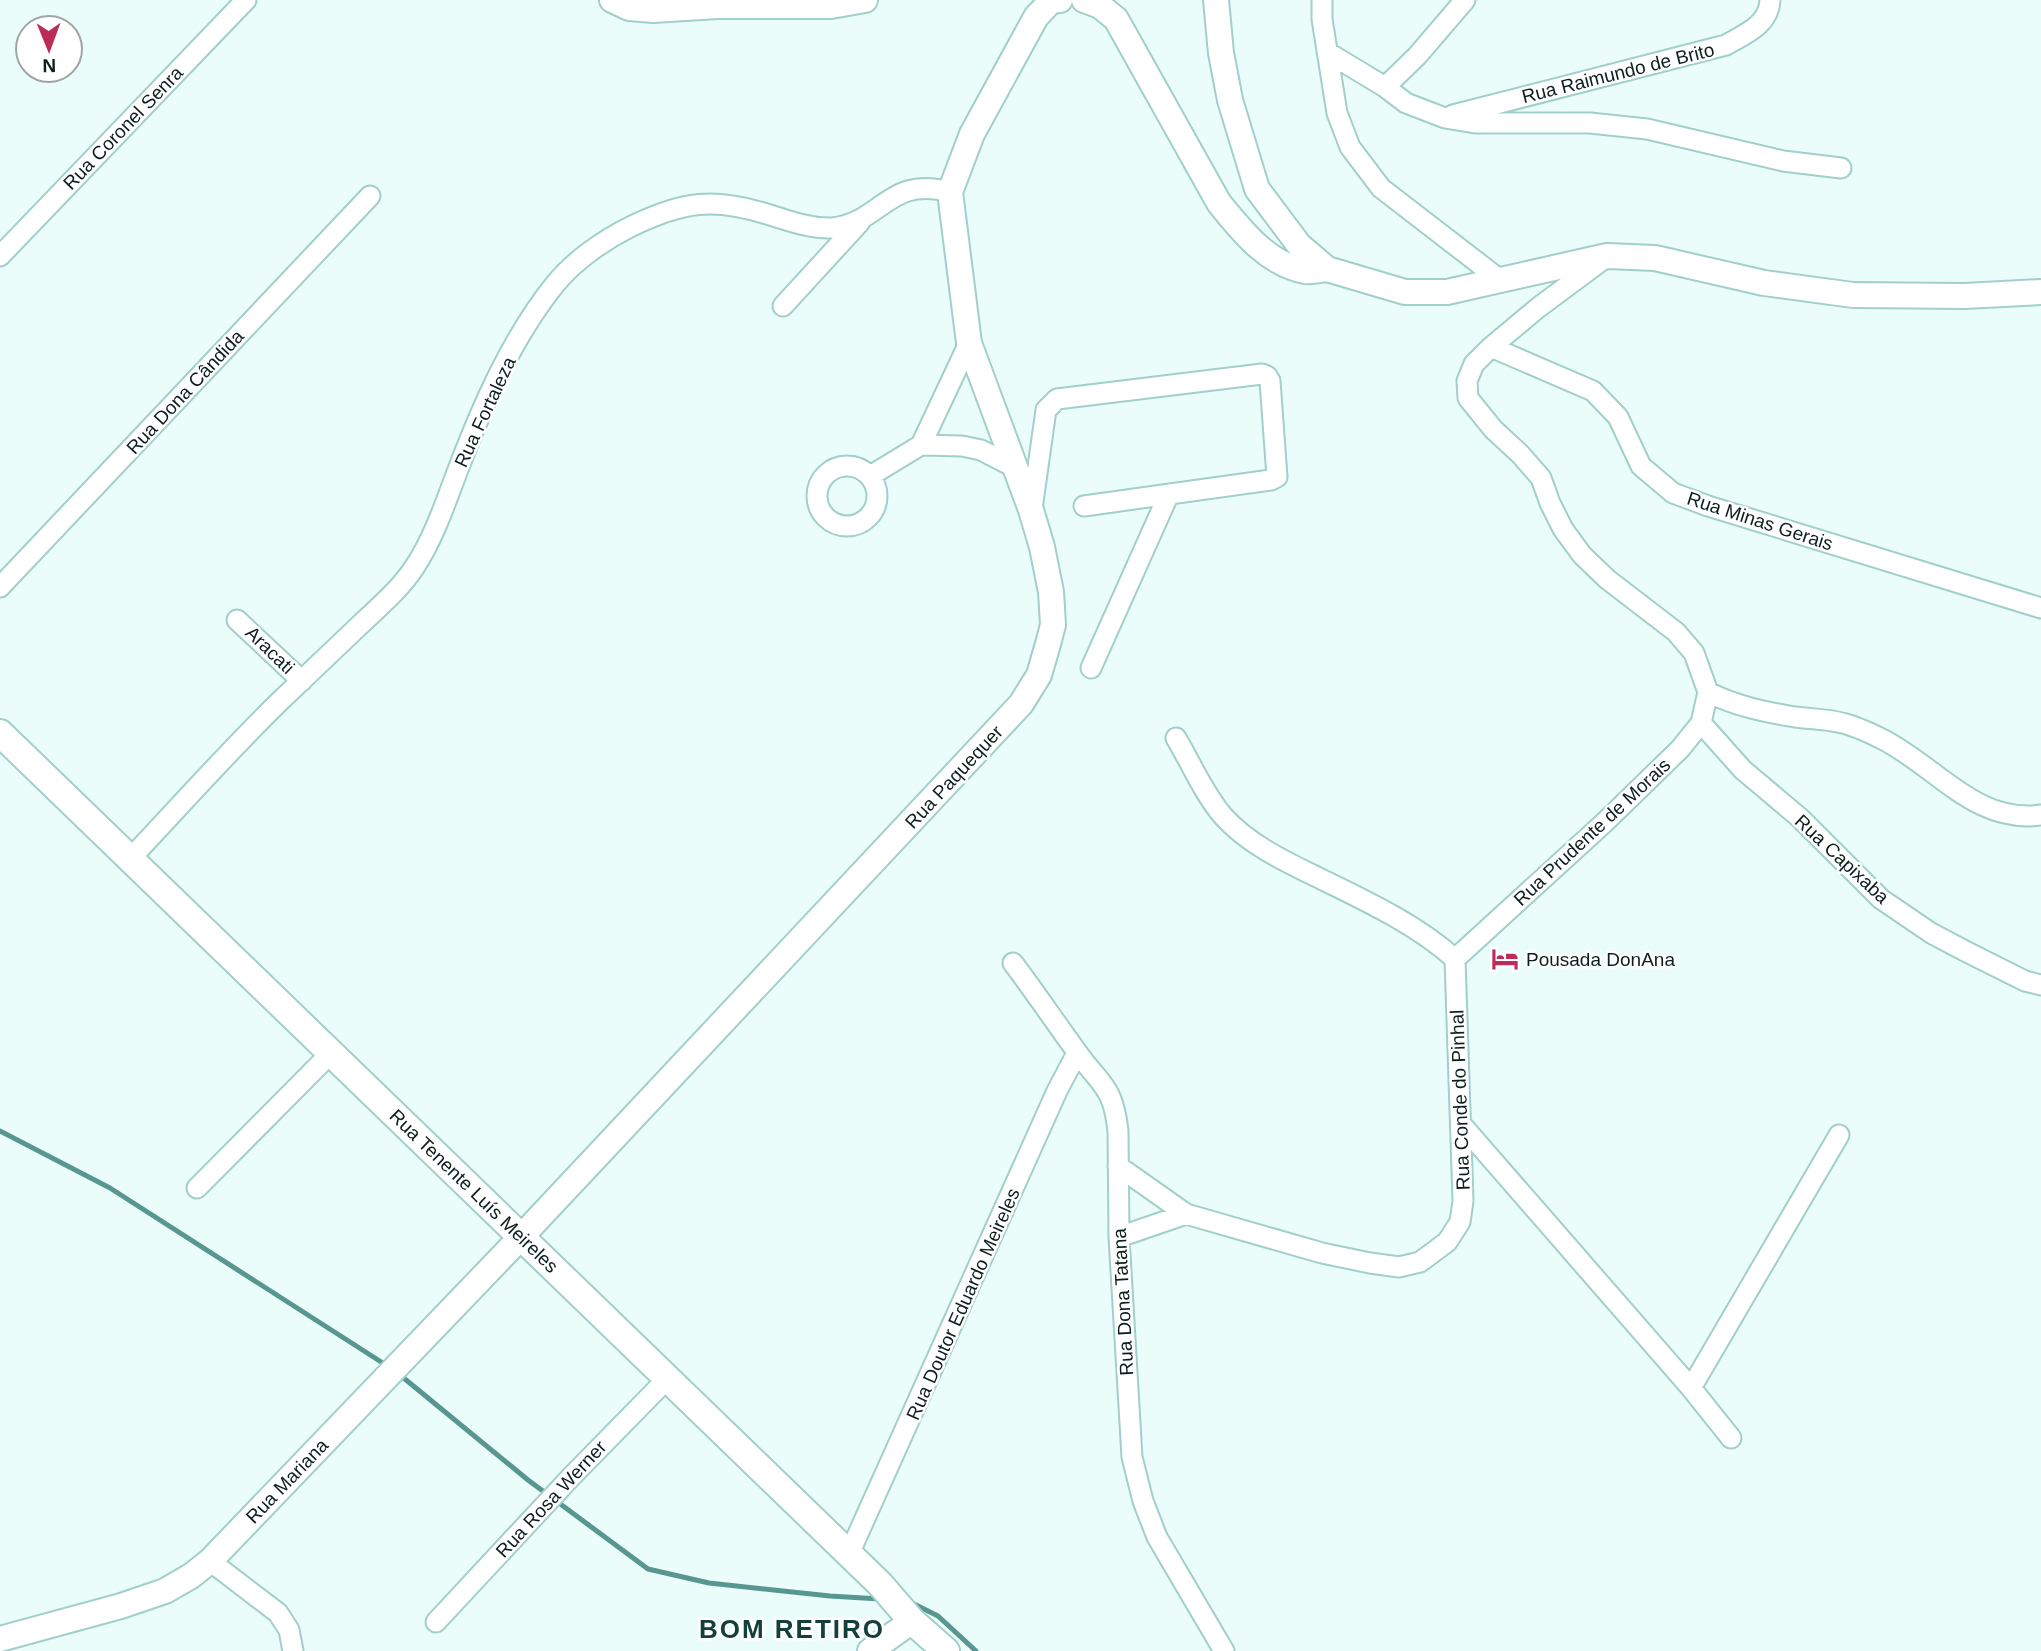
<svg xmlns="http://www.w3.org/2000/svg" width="2041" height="1651" font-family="Arial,sans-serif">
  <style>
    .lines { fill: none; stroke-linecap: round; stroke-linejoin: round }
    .stream { stroke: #589690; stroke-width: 5 }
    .minor-casing { stroke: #a1cfca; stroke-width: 23 }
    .tertiary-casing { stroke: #a1cfca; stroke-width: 28 }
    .secondary-casing { stroke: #a1cfca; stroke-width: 30 }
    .minor { stroke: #fff; stroke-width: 19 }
    .tertiary { stroke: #fff; stroke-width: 24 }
    .secondary { stroke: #fff; stroke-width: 26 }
    .labels { text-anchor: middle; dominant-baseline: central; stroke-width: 5; stroke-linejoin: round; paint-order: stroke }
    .street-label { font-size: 19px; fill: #0c1f1d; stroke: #fff }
    .poi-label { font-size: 19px; fill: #0c1f1d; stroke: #fff; text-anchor: start }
    .district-label { font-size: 26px; font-weight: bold; letter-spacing: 2px; fill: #13403d; stroke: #fff }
  </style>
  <rect width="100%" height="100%" fill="#ebfdfb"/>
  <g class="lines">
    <path class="stream" d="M0,1131L110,1188L389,1367
      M400,1375L528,1480L648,1569L709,1583L830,1596L880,1599
      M908,1601L938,1616L976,1651"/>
    <defs>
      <path id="minor" d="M1322,0V19L1337,113L1350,147L1381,188L1499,279
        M1327,52L1385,87L1406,103L1445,118L1475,123H1590L1647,129L1783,161L1841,168
        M1385,87L1417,56L1465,0
        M1453,115L1726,45C1745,34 1769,25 1770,0
        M0,256L246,0
        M1605,258L1539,307L1491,347L1474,364L1467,381L1468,398L1493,429L1520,454L1541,478L1550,503L1563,529L1582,555L1607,579L1676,632L1694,653L1708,692C1735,706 1765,712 1795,717C1810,719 1827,719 1842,723C1856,726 1870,733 1882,739C1936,766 1975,824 2041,815
        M783,306L860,222
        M1491,347L1593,391L1618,417L1641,466L1673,493L1708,506L2041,608
        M921,445L962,446L981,450L1014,467
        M817 496a30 30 0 1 1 60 0a30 30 0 1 1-60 0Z
        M870,476L921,445L969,343
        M1032,509L1046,410L1057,399L1262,374L1267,376L1270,381L1277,477L1271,480L1084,506
        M0,587L370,196
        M237,620L302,681
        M1091,668L1168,496
        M1701,723L1743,770L1800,818L1881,899L1931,933L1967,952L2025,981L2041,985
        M130,859C179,807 227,753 278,703C306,676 334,650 362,623C380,606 400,589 414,568C434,538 446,501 459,467C483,404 513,336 556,283C575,260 604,240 630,227C683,201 714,197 770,215C790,221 811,229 832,228C882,223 888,175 950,192
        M1455,959L1605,822L1680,749L1701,723L1708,692
        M1013,963C1035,992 1055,1022 1077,1052C1101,1086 1113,1085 1118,1131L1119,1237L1132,1457L1143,1501L1157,1537L1224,1651
        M1461,1124L1691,1388L1731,1438
        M1118,1166L1186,1214L1322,1253L1370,1263L1399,1267L1420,1262L1447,1242L1460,1222L1463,1201L1455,959C1416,924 1364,900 1317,877C1284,861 1248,844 1223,816C1204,794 1191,763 1176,738
        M197,1188L331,1053
        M1119,1237L1186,1214
        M1691,1388L1839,1135
        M849,1554L1057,1091L1077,1053
        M210,1561L278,1613L289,1630L293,1651
        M436,1622L570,1478L668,1378"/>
      <path id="tertiary" d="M612,0L629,8L653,10L718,6H831L865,0
        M1084,0L1100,6L1116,19L1219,203C1241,230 1267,264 1305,271C1312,272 1320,270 1327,269
        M1216,0L1221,53L1230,100L1257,189L1299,245L1327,269L1405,292H1447L1607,256L1655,258L1764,283L1853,295L1965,296L2041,292
        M0,1639L121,1606L165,1591L191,1576L210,1561L521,1237L1021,704L1039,675L1048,644L1053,625L1051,592L1042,547L1031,510L969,343L950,192L972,134L1036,17L1051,1L1060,0
        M870,1651L912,1621"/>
      <path id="secondary" d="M0,733L880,1584L912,1621L946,1651"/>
    </defs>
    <use href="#minor" class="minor-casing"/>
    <use href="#tertiary" class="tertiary-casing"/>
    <use href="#secondary" class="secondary-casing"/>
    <use href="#minor" class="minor"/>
    <use href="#tertiary" class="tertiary"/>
    <use href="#secondary" class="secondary"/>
  </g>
  <defs>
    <symbol id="hotel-bare" viewBox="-9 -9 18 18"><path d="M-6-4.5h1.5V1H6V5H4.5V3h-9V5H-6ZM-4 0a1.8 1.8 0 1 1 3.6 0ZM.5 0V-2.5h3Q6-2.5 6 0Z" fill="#bc2c58" stroke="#fff" stroke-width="2.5" paint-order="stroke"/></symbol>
  </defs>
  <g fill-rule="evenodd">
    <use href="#hotel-bare" x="1486" y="940" width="38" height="38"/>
  </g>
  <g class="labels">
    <g class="street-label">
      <text transform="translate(1618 73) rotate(-14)">Rua Raimundo de Brito</text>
      <text transform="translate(123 128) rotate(-46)">Rua Coronel Senra</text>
      <text transform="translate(185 392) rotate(-47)">Rua Dona Cândida</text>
      <text transform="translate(485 412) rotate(-65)">Rua Fortaleza</text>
      <text transform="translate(1760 521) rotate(18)">Rua Minas Gerais</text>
      <text transform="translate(270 650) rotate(44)">Aracati</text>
      <text transform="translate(954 777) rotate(-47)">Rua Paquequer</text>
      <text transform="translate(1592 832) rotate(-43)">Rua Prudente de Morais</text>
      <text transform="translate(1842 859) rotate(43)">Rua Capixaba</text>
      <text transform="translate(1460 1100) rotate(-92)">Rua Conde do Pinhal</text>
      <text transform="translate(474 1191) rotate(44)">Rua Tenente Luís Meireles</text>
      <text transform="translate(1123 1302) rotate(-93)">Rua Dona Tatana</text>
      <text transform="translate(963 1304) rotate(-66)">Rua Doutor Eduardo Meireles</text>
      <text transform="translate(287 1481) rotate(-46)">Rua Mariana</text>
      <text transform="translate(551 1499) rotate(-47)">Rua Rosa Werner</text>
    </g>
    <g class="poi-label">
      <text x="1526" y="959">Pousada DonAna</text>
    </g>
    <g class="district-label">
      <text x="792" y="1629">BOM RETIRO</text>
    </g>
  </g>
  <g transform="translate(49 49) rotate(179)"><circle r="33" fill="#ffffff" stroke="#9ea5a5" stroke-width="2"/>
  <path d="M0-5L12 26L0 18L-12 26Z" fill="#bc2c58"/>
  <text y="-10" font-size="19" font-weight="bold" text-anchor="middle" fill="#0c1f1d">N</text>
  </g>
</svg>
